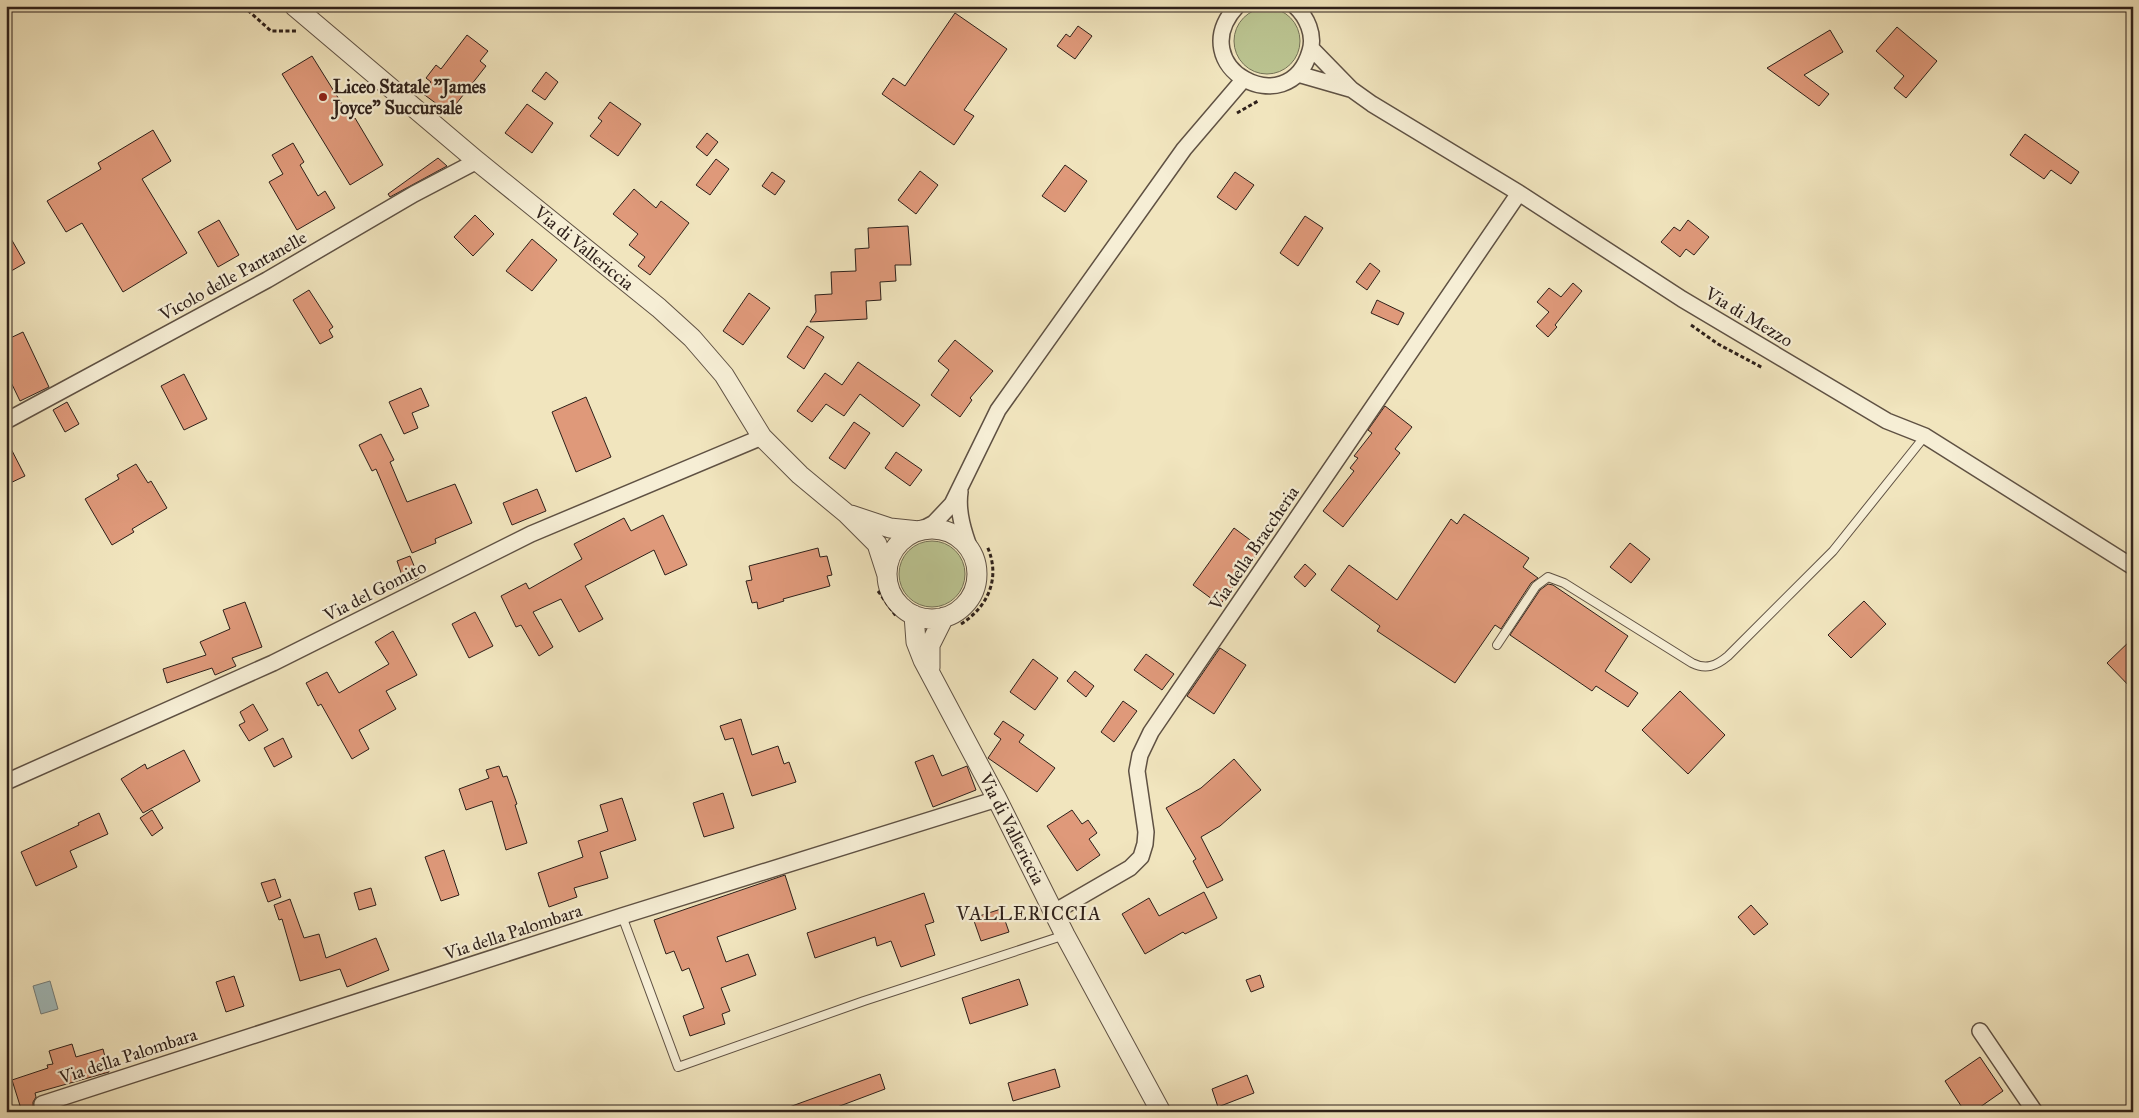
<svg xmlns="http://www.w3.org/2000/svg" width="2139" height="1118" font-family="'IM FELL Great Primer',serif">
  <style>
    .green { fill: #bbc491; stroke: #747256 }
    .water { fill: #a1bcbd; stroke: #737e7c }
    .building { fill: #df997a; stroke: #2e201a }
    .lines { fill: none; stroke-linecap: round; stroke-linejoin: round }
    .service-casing { stroke: #5f5143; stroke-width: 10 }
    .minor-casing { stroke: #5f5143; stroke-width: 18 }
    .tertiary-casing { stroke: #5f5143; stroke-width: 21 }
    .path { stroke: #2e201a; stroke-width: 3; stroke-dasharray: 4 2.5; stroke-linecap: butt }
    .service { stroke: #f6eed5; stroke-width: 8 }
    .minor { stroke: #f6eed5; stroke-width: 15 }
    .tertiary { stroke: #f6eed5; stroke-width: 19 }
    .poi-dot { fill: #8f2418; stroke: #f6eed5; stroke-width: 2 }
    .labels { text-anchor: middle; dominant-baseline: central; stroke-width: 4.5; stroke-linejoin: round; paint-order: stroke }
    .poi-label { font-size: 18px; font-weight: bold; fill: #2e201a; stroke: #f6eed5; text-anchor: start }
    .street-label { font-size: 18px; fill: #2e201a; stroke: #f6eed5 }
    .neighbourhood-label { font-size: 19px; letter-spacing: 1px; fill: #2e201a; stroke: #f6eed5 }
  </style>
  <rect width="100%" height="100%" fill="#f1e5be"/>
  <filter id="stains"><feTurbulence type="fractalNoise" baseFrequency=".004" numOctaves="4"/><feColorMatrix values="0 0 0 0 .2 0 0 0 0 .09 0 0 0 0 .02 0 0 0 .5 -.17"/></filter>
  <radialGradient id="worn" r=".72"><stop offset=".6" stop-color="#630" stop-opacity="0"/><stop offset="1" stop-color="#630" stop-opacity=".3"/></radialGradient>
  <path class="green" d="M1234 41a33 33 0 1 1 66 0a33 33 0 1 1-66 0Z
    M899 574a33 33 0 1 1 66 0a33 33 0 1 1-66 0Z"/>
  <path class="water" d="M50,981L58,1009L41,1014L33,986Z"/>
  <path class="building" d="M955,13L1007,49L964,110L974,116L954,145L882,94L893,78L905,86Z
    M1078,26L1092,36L1075,59L1057,46L1066,34L1070,37Z
    M1897,27L1937,61L1906,98L1894,88L1904,76L1876,51Z
    M1830,30L1843,52L1804,75L1829,94L1819,106L1767,68Z
    M467,35L488,51L480,61L486,66L449,113L422,93L431,82L426,78L436,65L441,69Z
    M312,56L352,120L355,118L383,165L350,185L282,74Z
    M546,72L558,82L545,100L532,91Z
    M610,102L641,124L618,156L590,136L602,121L598,118Z
    M527,104L553,123L532,153L505,133Z
    M153,130L171,161L142,179L187,253L123,292L82,223L66,232L47,201L101,169L98,163Z
    M707,133L718,142L707,156L696,147Z
    M2025,134L2079,172L2071,184L2051,170L2044,179L2010,155Z
    M293,143L304,162L300,165L318,196L325,191L335,208L297,230L269,182L283,174L272,155Z
    M438,158L447,166L390,197L388,194Z
    M716,159L729,169L710,195L696,185Z
    M1065,165L1087,181L1065,212L1042,196Z
    M920,171L938,185L916,214L898,200Z
    M772,172L785,181L775,195L762,186Z
    M1235,172L1254,185L1236,210L1217,197Z
    M634,189L656,208L661,201L689,223L650,275L638,266L645,257L629,245L638,234L613,214Z
    M475,215L494,234L473,256L454,237Z
    M1305,216L1323,228L1298,266L1280,253Z
    M219,220L239,255L218,267L198,232Z
    M1688,220L1709,237L1694,255L1686,249L1680,257L1661,242L1674,227L1680,231Z
    M908,226L911,265H895L896,281L880,282L881,300L866,301L867,319L810,322L816,312L815,295L832,294L831,272L856,271L855,249L869,248L868,228Z
    M6,230L25,263L6,274Z
    M532,239L557,260L532,291L506,271Z
    M1370,263L1380,271L1367,290L1356,282Z
    M1573,283L1582,291L1555,325L1557,327L1548,337L1536,326L1549,312L1537,302L1549,288L1561,297Z
    M309,290L333,327L329,330L333,337L320,344L293,300Z
    M749,293L770,308L743,345L723,331Z
    M1377,300L1404,313L1398,325L1371,313Z
    M807,326L824,337L804,369L787,357Z
    M23,332L49,387L20,401L6,372V340Z
    M955,340L993,371L970,398L972,400L960,417L931,395L949,370L938,361Z
    M858,362L920,405L903,427L860,394L844,416L826,404L812,422L797,411L825,373L842,385Z
    M184,374L207,419L184,430L161,386Z
    M421,388L429,406L412,413L418,428L404,434L389,402Z
    M586,397L611,457L576,472L552,412Z
    M67,402L79,424L65,432L53,410Z
    M1385,406L1412,427L1395,449L1400,453L1343,527L1323,511L1354,471L1350,468L1358,458L1354,456L1372,433L1368,430Z
    M854,422L870,433L845,469L829,458Z
    M381,434L394,460L390,462L407,502L455,484L472,523L435,539L436,543L412,553L376,469L372,471L359,445Z
    M6,439L25,476L6,485Z
    M896,452L922,470L910,486L885,468Z
    M136,464L148,483L151,481L167,508L132,529L134,532L112,545L85,499L119,479L117,475Z
    M537,489L546,511L512,525L503,503Z
    M1464,514L1529,558L1523,567L1538,578L1531,583L1501,629L1495,625L1455,683L1377,631L1380,626L1331,590L1349,565L1397,600L1451,519L1457,524Z
    M663,515L687,565L665,575L654,550L585,586L603,619L579,632L561,599L533,612L553,647L539,656L521,625L516,627L501,596L526,583L529,589L582,559L574,544L624,518L631,531Z
    M1234,528L1261,548L1220,605L1193,585Z
    M1630,543L1650,559L1631,583L1610,567Z
    M818,548L820,557L827,556L832,575L827,576L830,586L783,599L784,601L758,609L757,602L752,603L746,581L752,580L749,566Z
    M410,556L419,578L405,584L397,561Z
    M1305,564L1316,574L1305,587L1294,577Z
    M1548,584L1553,585L1628,636L1605,671L1638,693L1628,707L1596,686L1592,691L1510,635L1540,590Z
    M1864,601L1886,624L1851,658L1828,635Z
    M245,602L262,647L232,658L236,666L215,675L212,668L167,683L163,669L206,655L200,642L230,629L223,610Z
    M475,612L493,646L469,658L452,624Z
    M393,631L417,675L386,691L396,709L359,730L369,749L352,759L321,704L318,706L306,683L327,672L339,693L389,664L375,642Z
    M2133,638V690L2107,663Z
    M1220,648L1246,665L1214,714L1187,696Z
    M1146,654L1174,674L1162,690L1134,670Z
    M1033,659L1058,678L1035,710L1010,692Z
    M1075,671L1094,686L1086,697L1067,681Z
    M1680,691L1725,735L1688,774L1642,730Z
    M1123,701L1137,711L1114,742L1101,732Z
    M253,704L268,730L249,741L239,725L245,722L240,712Z
    M741,719L752,755L778,746L784,764L789,762L796,782L752,796L733,738L725,740L720,726Z
    M1003,721L1024,735L1019,742L1055,768L1037,792L988,758L1001,739L994,734Z
    M283,738L292,757L274,767L264,748Z
    M184,750L200,781L143,813L121,779L145,764L147,769Z
    M933,755L942,776L967,766L976,790L933,807L915,762Z
    M1234,759L1261,790L1220,826L1201,837L1223,880L1207,888L1193,861L1196,859L1166,808L1201,788Z
    M499,766L503,777L507,776L517,804L515,805L527,843L506,850L492,801L466,810L459,789L489,778L486,770Z
    M723,793L734,828L704,837L693,803Z
    M622,798L636,840L600,852L608,878L574,888L577,897L549,907L538,873L583,857L578,841L608,831L600,805Z
    M152,810L163,828L152,836L140,818Z
    M1072,810L1082,824L1088,820L1097,833L1089,839L1100,855L1077,871L1047,826Z
    M99,813L108,834L70,851L77,867L36,886L21,852L79,825L78,823Z
    M444,850L459,895L441,901L425,857Z
    M785,875L796,909L717,937L726,962L748,954L756,975L721,988L730,1011L722,1014L725,1024L690,1036L683,1016L704,1008L689,968L682,971L674,951L666,954L654,920Z
    M275,879L281,897L268,902L261,883Z
    M371,888L376,905L359,910L354,893Z
    M1204,892L1217,918L1185,934L1183,932L1145,954L1122,914L1149,898L1159,916Z
    M924,893L934,922L925,925L935,955L901,967L891,941L877,946L875,937L815,958L807,933Z
    M290,899L304,938L319,934L326,958L376,938L389,970L347,987L340,969L300,981L282,919L279,920L274,905Z
    M1751,905L1768,924L1754,935L1738,917Z
    M1001,909L1009,932L981,941L973,918Z
    M1260,975L1264,987L1251,992L1246,980Z
    M234,976L244,1006L226,1012L216,982Z
    M1019,979L1028,1005L970,1024L962,998Z
    M72,1044L76,1057L103,1049L109,1072L35,1093L36,1097L33,1102V1106L37,1112H22L12,1080L48,1068L47,1065L53,1064L49,1051Z
    M1980,1057L2003,1091L1973,1112H1965L1945,1081Z
    M1055,1069L1060,1087L1013,1101L1008,1083Z
    M880,1074L885,1089L824,1112H781V1110Z
    M1247,1075L1254,1093L1218,1107L1212,1089Z"/>
  <g class="lines">
    <defs>
      <path id="service" d="M1497,645L1536,586L1548,577L1564,583L1692,663C1706,670 1716,666 1728,656L1833,551L1925,436
        M622,916L678,1067L864,1001L1065,935"/>
      <path id="minor" d="M1237,6C1181,67 1289,125 1310,51C1315,35 1307,17 1295,6
        M1311,48L1351,89L1372,104L1519,193L1682,299L1887,421L1925,436L2133,567
        M1298,74L1350,89
        M6,421L267,280L414,194L477,161
        M960,492C957,512 964,533 971,552
        M919,531L934,523L952,504L998,410L1184,149L1243,80
        M6,782L273,663L531,534L762,437
        M1054,912L1130,868L1141,857L1145,844L1146,832L1137,771L1140,755L1151,732L1519,193
        M1980,1031L2035,1112
        M42,1104L622,916L997,799"/>
      <path id="tertiary" d="M294,6L477,161L659,308L692,338L724,375L762,437L800,475L847,514L877,544L887,575
        M851,515L890,528L919,531
        M887 574a45 45 0 1 1 90 0a45 45 0 1 1-90 0Z
        M914,615L916,642L923,660L997,799L1065,935L1161,1112
        M930,668V645L944,617"/>
    </defs>
    <use href="#service" class="service-casing"/>
    <use href="#minor" class="minor-casing"/>
    <use href="#tertiary" class="tertiary-casing"/>
    <path class="path" d="M243,6L271,31H296
      M1237,113L1258,101
      M1691,325L1718,344L1763,368
      M878,591L896,616
      M961,624C989,606 1001,577 987,546"/>
    <use href="#service" class="service"/>
    <use href="#minor" class="minor"/>
    <use href="#tertiary" class="tertiary"/>
  </g>
  <circle class="poi-dot" cx="323" cy="97" r="5"/>
  <g class="labels">
    <g class="poi-label">
      <text x="333" y="87">Liceo Statale "James<tspan x="333" dy="21">Joyce" Succursale</tspan></text>
    </g>
    <g class="street-label">
      <text transform="translate(584 248) rotate(39)">Via di Vallericcia</text>
      <text transform="translate(233 276) rotate(-29)">Vicolo delle Pantanelle</text>
      <text transform="translate(1749 317) rotate(31)">Via di Mezzo</text>
      <text transform="translate(1254 548) rotate(-56)">Via della Braccheria</text>
      <text transform="translate(375 591) rotate(-27)">Via del Gomito</text>
      <text transform="translate(1012 829) rotate(63)">Via di Vallericcia</text>
      <text transform="translate(513 932) rotate(-18)">Via della Palombara</text>
      <text transform="translate(128 1056) rotate(-18)">Via della Palombara</text>
    </g>
    <g class="neighbourhood-label">
      <text x="1029" y="913">VALLERICCIA</text>
    </g>
  </g>
  <rect width="2139" height="1118" fill="none" stroke="#f1e5be" stroke-width="25"/>
  <rect x="8" y="8" width="2124" height="1103" fill="none" stroke="#2e201a" stroke-width="2.5"/>
  <rect x="12" y="12" width="2114" height="1093" fill="none" stroke="#2e201a"/>
  <rect width="100%" height="100%" filter="url(#stains)"/>
  <rect width="100%" height="100%" fill="url(#worn)"/>
</svg>
